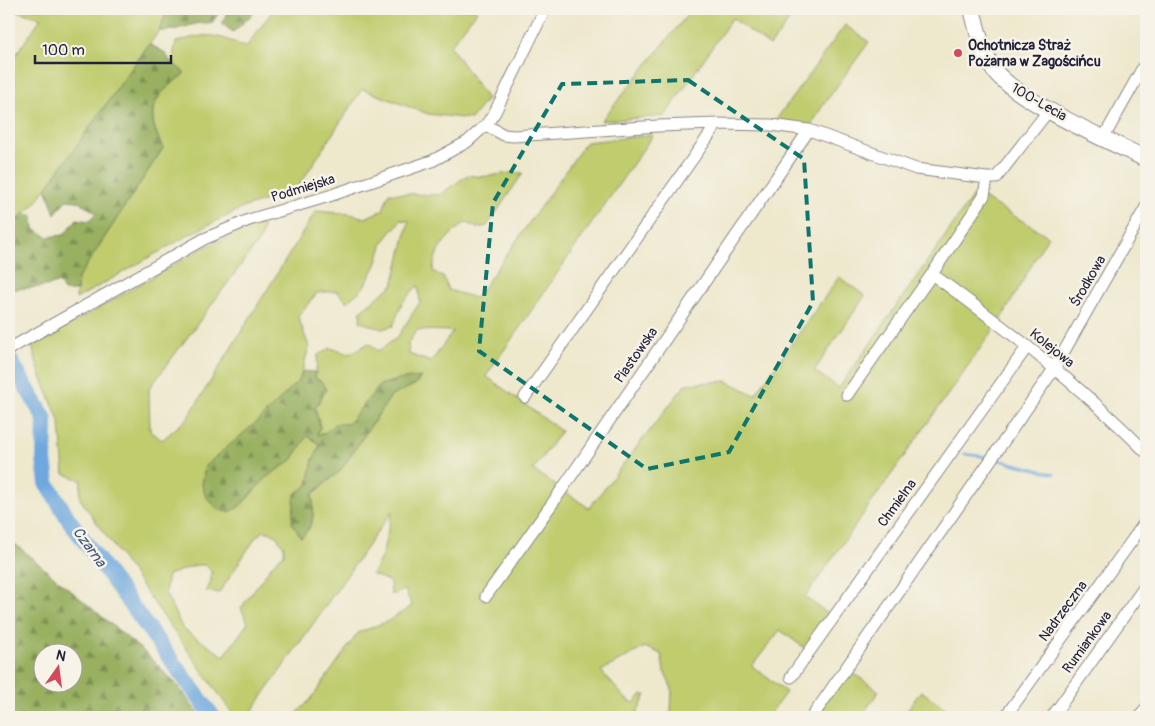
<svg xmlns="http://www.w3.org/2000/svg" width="1155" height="726" font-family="Pangolin,sans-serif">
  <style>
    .grass { fill: #c0cc6e; stroke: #717754; fill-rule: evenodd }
    .forest { fill: url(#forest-firs); stroke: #5d694e; fill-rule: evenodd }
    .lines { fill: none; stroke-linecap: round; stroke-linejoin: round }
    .stream { stroke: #6ea8de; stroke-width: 2.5 }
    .river { stroke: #6ea8de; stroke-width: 16 }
    .street-casing { stroke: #888584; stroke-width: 13 }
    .secondary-casing { stroke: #888584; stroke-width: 18 }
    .street { stroke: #fff; stroke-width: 11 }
    .secondary { stroke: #fff; stroke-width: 16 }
    .marked { fill: none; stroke: #0f766e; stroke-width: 4; stroke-dasharray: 10 6; stroke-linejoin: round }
    .poi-dot { fill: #d1495b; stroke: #f7f3e8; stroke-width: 2 }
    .labels { text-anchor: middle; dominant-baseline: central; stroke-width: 5; stroke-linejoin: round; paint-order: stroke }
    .poi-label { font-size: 14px; font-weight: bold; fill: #22223b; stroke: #f7f3e8; text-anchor: start }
    .street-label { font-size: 14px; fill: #22223b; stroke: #f7f3e8 }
    .water-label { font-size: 15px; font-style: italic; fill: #40587c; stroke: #f7f3e8 }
  </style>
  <defs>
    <pattern id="forest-firs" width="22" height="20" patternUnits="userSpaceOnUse" patternTransform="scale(1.25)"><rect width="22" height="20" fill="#98b061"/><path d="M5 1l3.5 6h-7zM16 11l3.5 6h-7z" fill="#7c8f51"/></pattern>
  </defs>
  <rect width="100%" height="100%" fill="#f7f3e8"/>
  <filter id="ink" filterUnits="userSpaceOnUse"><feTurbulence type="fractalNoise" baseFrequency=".02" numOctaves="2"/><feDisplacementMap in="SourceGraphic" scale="10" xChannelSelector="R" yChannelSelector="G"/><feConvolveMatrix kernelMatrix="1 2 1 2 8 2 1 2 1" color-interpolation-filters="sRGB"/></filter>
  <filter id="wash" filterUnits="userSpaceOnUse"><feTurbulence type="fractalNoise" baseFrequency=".0096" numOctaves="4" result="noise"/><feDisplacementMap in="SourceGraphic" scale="20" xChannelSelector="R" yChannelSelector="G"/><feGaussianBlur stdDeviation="1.12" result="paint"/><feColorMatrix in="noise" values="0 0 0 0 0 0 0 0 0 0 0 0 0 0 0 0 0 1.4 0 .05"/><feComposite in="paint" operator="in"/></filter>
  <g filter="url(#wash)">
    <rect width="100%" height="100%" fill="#eee8cd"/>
    <path class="grass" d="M9,9H168L159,31L35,204L9,227V65L41,18Z
      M274,9H474L477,11L450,46L487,99L471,119L428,114L362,89L296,190L245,207L192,233L76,299L78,278L163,148C144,109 152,98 185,73L172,63L176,42C209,32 215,34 246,47Z
      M692,9H798L770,46L732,18L665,116L601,121Z
      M845,25L869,42L822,107L811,126L775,121Z
      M653,135L486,376L561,431L533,470L589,508L686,384L727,381L755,395L839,277L865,296L814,371L839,388L975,193L1048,236L1003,316L805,597L830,615L807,650L780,630L752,666L786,692L768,717H666L671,713L672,689L664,671L661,654L645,647L601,671L626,699L634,703L641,695H646L636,715V717H293L311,699L358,633L388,621L412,606L405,590L391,595L390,582L372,574L382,556L392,511L252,711L269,717H235L80,499L81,480L64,474L60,423L40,374L32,346L205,247L263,222L261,238L149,389L150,431L162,440L187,419L316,211L350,214L365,218L383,210L389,193L439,195L468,175C489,180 502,171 523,173L487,226L477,228L466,222C449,235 434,249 433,271L444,278L448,290L476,298L586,142ZM401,220L409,221L393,285L361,310L360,322L382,329L393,326L402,303L418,285L420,302L397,338L378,351L369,343L349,354L331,348L318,355L315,378L326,390L315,408L320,427L317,434H324L334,425L348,424L380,385L416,384L391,396L340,471L312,495C315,511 315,526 301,537L313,460L320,445L307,435L292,460L268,476L239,507L229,512L219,510L259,420L300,379L309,347L298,316L317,293L337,291L347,302L363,288L376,265L383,242ZM417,330L453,331L431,362L409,354L408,343ZM264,531L275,534L284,547V554L273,564L241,608L248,623L224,656L183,629L165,593L168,575L196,565H205L211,571V582L206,591L219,593L256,537Z
      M847,669L879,691L861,717H813Z
      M921,691L955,715L953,717H902Z"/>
    <path class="forest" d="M168,9H221L212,23C190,21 181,32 159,31Z
      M228,9H258L233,32L222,24Z
      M149,44L164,52L172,63L185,73C152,98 143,109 163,148L78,278L77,291H64L59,282C43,289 26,287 9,290V247L11,244L9,227L24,213L33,216L34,229L48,237L64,235L77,219L90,221L96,213L78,201L66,200L55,214L46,188Z
      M302,371L315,372V378L322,382L326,390L315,408L320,427L317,434H324L334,424H348L380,385L396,380L421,377L416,384L391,396L340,471L312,494C314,511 315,526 301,537L292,523L295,494L308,485L313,460L320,445L308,435L292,460L268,476L239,507L229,512L219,510L206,497L202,485L205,466L259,420L300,379Z
      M9,539L149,656L179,687L200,717H9ZM42,654H72V684H42Z"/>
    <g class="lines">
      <path class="stream" d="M964,454L989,457
        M995,459L1054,474"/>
      <path class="river" d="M9,358L45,419L44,460L47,483L69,520L213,717"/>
    </g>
  </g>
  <g filter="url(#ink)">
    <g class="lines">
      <defs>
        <path id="street" d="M486,125L504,135L514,136L658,126L717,124L771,125L809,130L916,169L987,178H996L1049,110
          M1104,137L1146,62
          M932,274C1007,329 1081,386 1146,452
          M9,349L204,239L249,220L329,196L432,161L467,142L486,125L495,112L545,9
          M847,395L932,274L984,196L987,178
          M525,397L717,124
          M486,596L554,501L809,130
          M791,677L1027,347
          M812,717L1054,369L1146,207
          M1005,717L1146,521
          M1052,717L1146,585
          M1140,717L1146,708"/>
        <path id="secondary" d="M972,9C977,28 981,50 992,67C1010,98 1110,141 1146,159"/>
      </defs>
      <use href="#street" class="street-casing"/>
      <use href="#secondary" class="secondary-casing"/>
      <use href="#street" class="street"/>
      <use href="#secondary" class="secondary"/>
    </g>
  </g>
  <path class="marked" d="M688,80L804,159L813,302L729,452L647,469L479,351L493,203L562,84Z"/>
  <circle class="poi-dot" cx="958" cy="53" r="5"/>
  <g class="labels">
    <g class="poi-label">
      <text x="968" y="45">Ochotnicza Straż<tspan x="968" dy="16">Pożarna w Zagościńcu</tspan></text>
    </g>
    <g class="street-label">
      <text transform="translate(1039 102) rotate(30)">100-Lecia</text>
      <text transform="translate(303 188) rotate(-17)">Podmiejska</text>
      <text transform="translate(1088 281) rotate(-60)">Środkowa</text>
      <text transform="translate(1052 348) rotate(39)">Kolejowa</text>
      <text transform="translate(636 355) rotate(-55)">Piastowska</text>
      <text transform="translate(897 503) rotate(-54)">Chmielna</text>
      <text transform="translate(1063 611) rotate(-54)">Nadrzeczna</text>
      <text transform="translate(1087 642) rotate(-54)">Rumiankowa</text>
    </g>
    <g class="water-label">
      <text transform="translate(89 547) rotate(54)">Czarna</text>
    </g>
  </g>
  <rect width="1155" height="726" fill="none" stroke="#f7f3e8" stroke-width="30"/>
  <g transform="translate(58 668) rotate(14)"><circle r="24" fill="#f7f3e8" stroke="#a29fa3"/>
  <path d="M0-4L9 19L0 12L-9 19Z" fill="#d1495b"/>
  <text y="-8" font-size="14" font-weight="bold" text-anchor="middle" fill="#22223b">N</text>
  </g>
  <path d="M35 55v8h136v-8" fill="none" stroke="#22223b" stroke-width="2.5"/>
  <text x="42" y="55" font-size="15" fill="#22223b" stroke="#f7f3e8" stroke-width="4" paint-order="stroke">100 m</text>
</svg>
